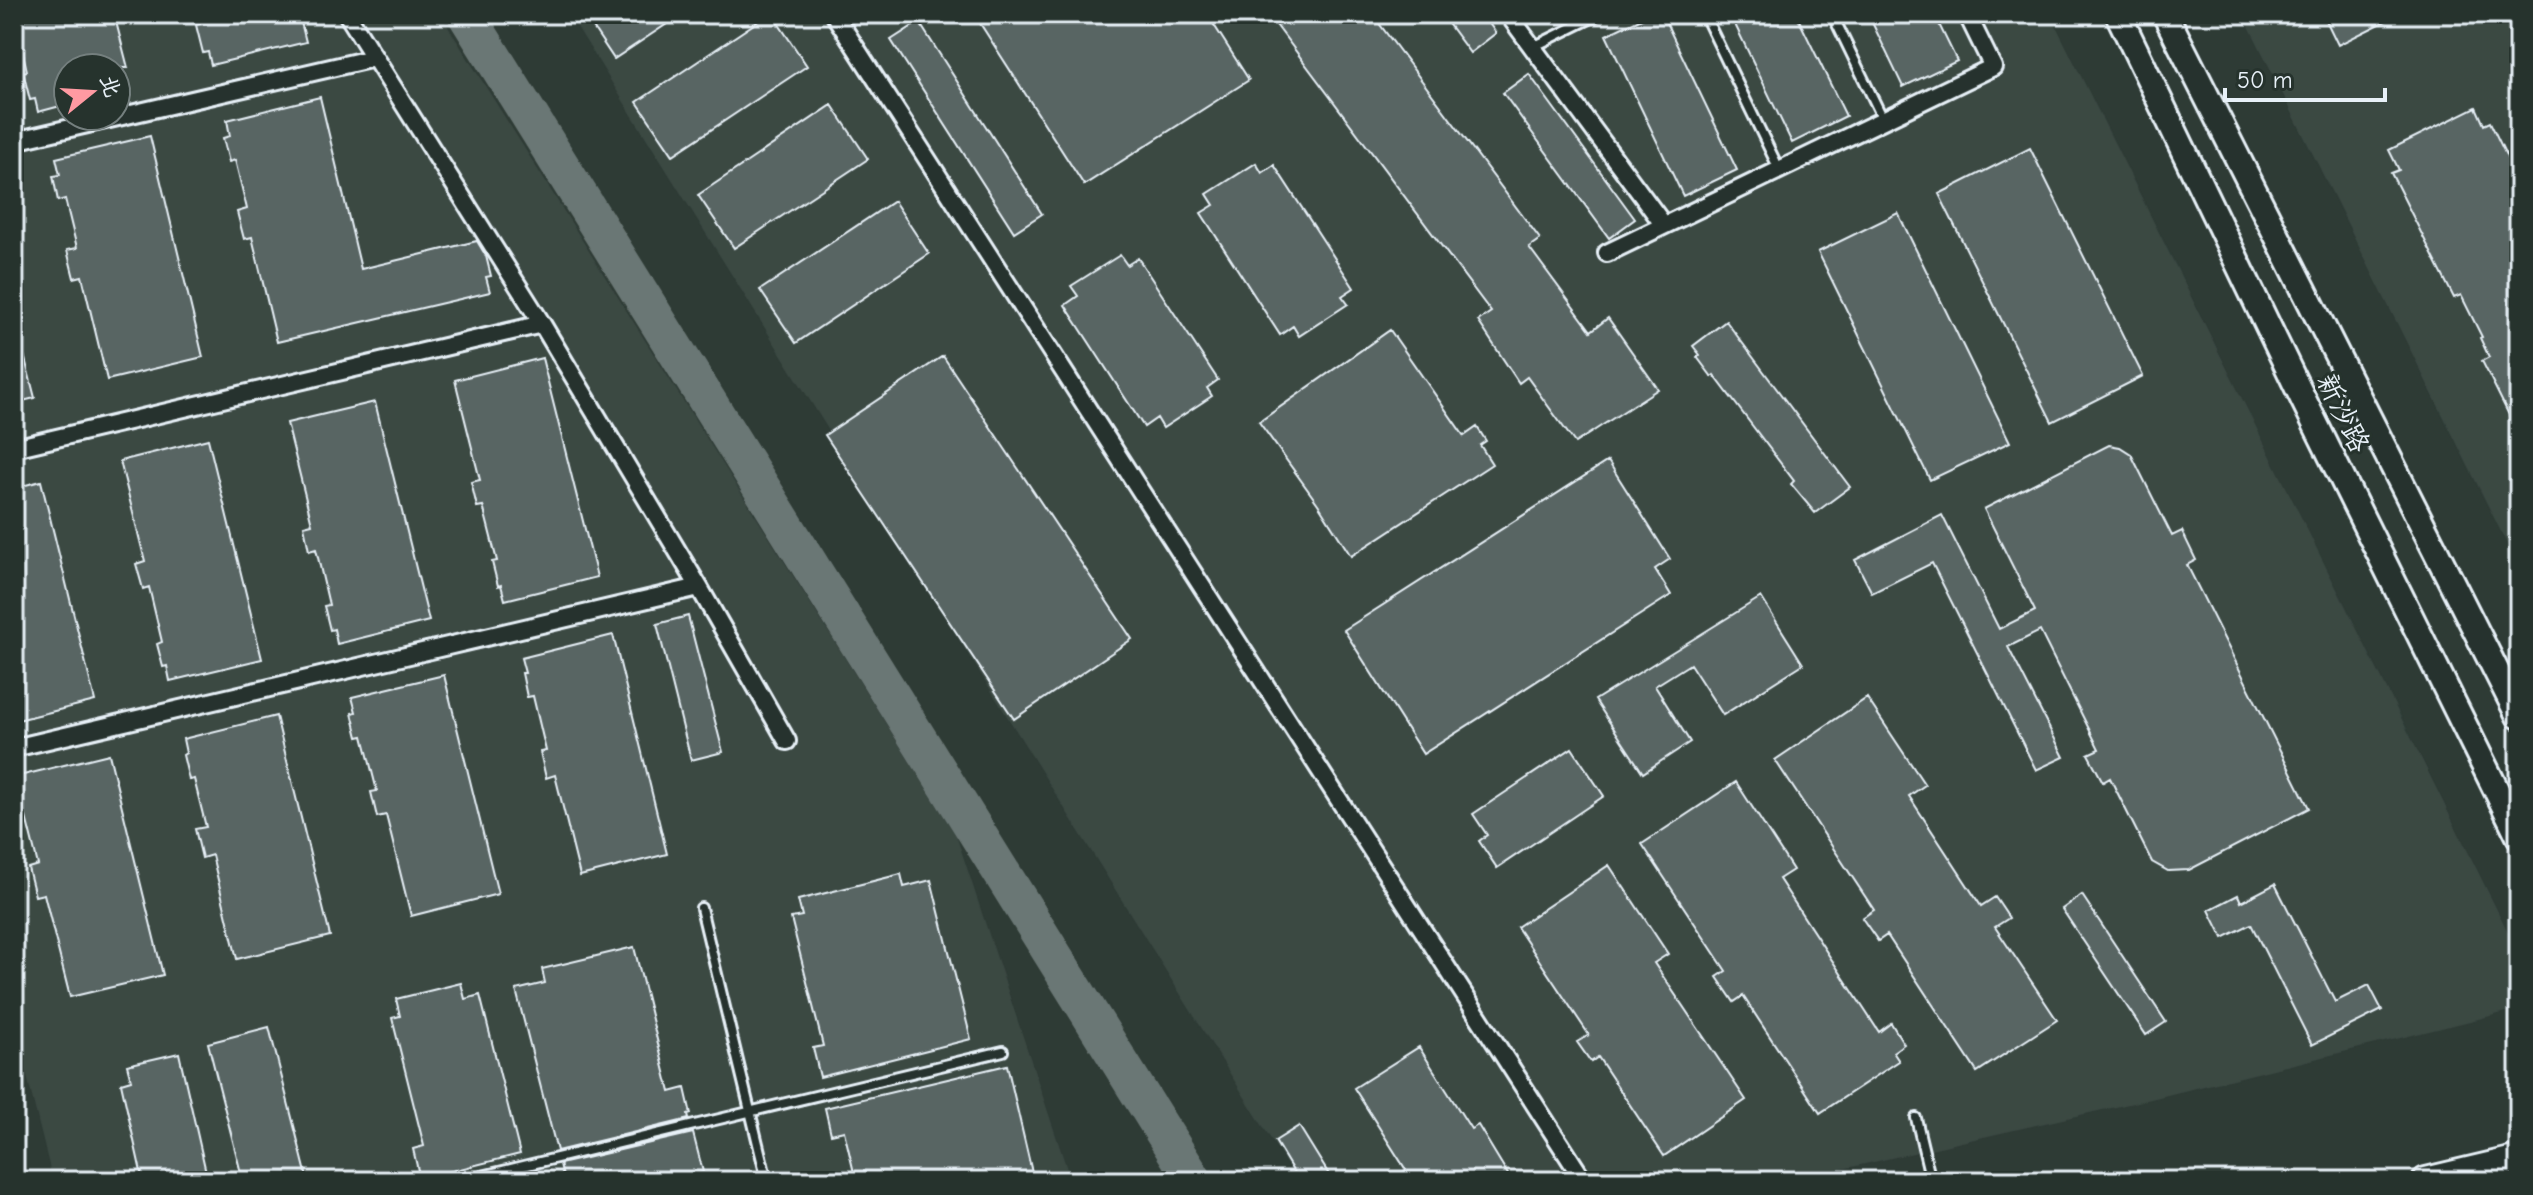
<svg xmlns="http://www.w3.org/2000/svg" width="2533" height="1195" font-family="'Comic Neue','LXGW WenKai TC',sans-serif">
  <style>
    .built { fill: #3b4843; fill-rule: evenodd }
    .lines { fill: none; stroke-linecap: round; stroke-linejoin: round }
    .river { stroke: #6b7775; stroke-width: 38 }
    .building { fill: #596563; stroke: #e8f1f8; stroke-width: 2 }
    .lane-casing { stroke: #e8f1f8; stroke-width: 14 }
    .street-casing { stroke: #e8f1f8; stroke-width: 22 }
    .secondary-casing { stroke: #e8f1f8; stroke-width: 30 }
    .primary-casing { stroke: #e8f1f8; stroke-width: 32 }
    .lane { stroke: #26332d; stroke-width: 8 }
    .street { stroke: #26332d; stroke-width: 16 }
    .secondary { stroke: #26332d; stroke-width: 24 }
    .primary { stroke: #26332d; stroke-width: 26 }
    .labels { text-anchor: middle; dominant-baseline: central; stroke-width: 6; stroke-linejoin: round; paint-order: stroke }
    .street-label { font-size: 28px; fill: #e8f1f8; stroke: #26332d }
  </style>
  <rect width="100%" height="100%" fill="#2e3b35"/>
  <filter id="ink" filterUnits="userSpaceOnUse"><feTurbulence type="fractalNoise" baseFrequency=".0125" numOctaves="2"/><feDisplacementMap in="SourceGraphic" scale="16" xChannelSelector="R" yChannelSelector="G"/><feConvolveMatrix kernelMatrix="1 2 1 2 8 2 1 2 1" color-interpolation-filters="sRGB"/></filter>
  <g filter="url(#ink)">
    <path class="built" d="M14,14H440L956,835L1071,1181H53L14,1024ZM68,68H116V116H68Z
      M569,14H2050L2519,954V1009L2151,1099L1790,1181H1297Z
      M2243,14H2519V568Z"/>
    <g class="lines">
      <path class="river" d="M466,14L1194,1181"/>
    </g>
    <path class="building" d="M14,14H114L128,68H68V104L38,112L35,99L30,100L23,72L27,71Z
      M198,14H299L306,42L211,65L208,52L203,53L196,25L200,24Z
      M584,14H682L614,59Z
      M769,14H772L807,66L673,155L637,102Z
      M974,14H1207L1249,80L1084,185Z
      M1268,14H1372L1540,239L1529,247L1591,331L1608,318L1658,389L1575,443L1527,377L1519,383L1478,321L1491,312Z
      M1441,14H1482L1496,33L1470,53Z
      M1650,14H1662L1737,170L1683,196L1606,35Z
      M1730,14H1796L1846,116L1792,143Z
      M1868,14H1934L1957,61L1903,87Z
      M2323,14H2400L2338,45Z
      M919,22L1042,214L1014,232L891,40Z
      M1529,74L1635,219L1609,238L1503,93Z
      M320,97L361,269L477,241L486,256L491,276L486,277L490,292L277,342L252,237L244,239L237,212L247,209L235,160L229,162L223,138L230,136L227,120Z
      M832,105L868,159L734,248L698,195Z
      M2476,107L2484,125L2490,122L2519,182V435L2482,361L2489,357L2480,338L2482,337L2461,295L2454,298L2391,173L2399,170L2389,150Z
      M150,136L203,357L107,380L82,276L74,278L67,250L77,248L65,199L58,201L53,176L60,175L56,158Z
      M2030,148L2143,376L2052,422L1939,194Z
      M1256,163L1262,173L1274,165L1354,288L1342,296L1348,304L1299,336L1293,326L1280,335L1201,213L1214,205L1207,194Z
      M894,201L929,254L796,343L760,290Z
      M1898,213L2010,442L1930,480L1818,252Z
      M1120,255L1127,265L1138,258L1218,380L1207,388L1212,396L1163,428L1157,418L1144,427L1065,305L1078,296L1071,286Z
      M1726,321L1850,487L1815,513L1791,484L1794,481L1714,375L1712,377L1697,357L1700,355L1693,346Z
      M1390,330L1464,436L1477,427L1486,441L1480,445L1492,464L1351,556L1318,504L1259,422Z
      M20,339L35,398L14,403V340Z
      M943,356L1132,639L1014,719L825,435Z
      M542,358L597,577L505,600L501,585L498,586L492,562L497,561L483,506L477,507L471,482L480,480L455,380Z
      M375,402L429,621L337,644L334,629L330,630L324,606L329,605L316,549L309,551L304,526L312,524L287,423Z
      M208,439L262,659L170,681L167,666L163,667L157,644L162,642L149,587L143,589L136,564L145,561L120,461Z
      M2109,445L2120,447L2131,454L2172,536L2182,531L2196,560L2187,565L2309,808L2189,870L2168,871L2152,862L2110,778L2103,782L2088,754L2099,749L2040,631L2008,647L2064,757L2036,770L1932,563L1872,593L1855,560L1942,515L1999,629L2035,611L1984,509Z
      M1608,461L1670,559L1655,569L1671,595L1423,754L1344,630Z
      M41,481L95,701L14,721V488Z
      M1761,597L1803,664L1723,715L1690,664L1655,686L1690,742L1643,773L1595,700Z
      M688,616L723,752L691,760L657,624Z
      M613,635L667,854L580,876L555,775L546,778L540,752L546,751L533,696L527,697L522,673H525L521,658Z
      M444,675L498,894L411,916L386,815L377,817L371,792L377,791L363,736L358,737L352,713L356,712L352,697Z
      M1867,698L1925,785L1909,796L1981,906L1995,897L2009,918L1995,927L2057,1020L1977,1072L1887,935L1878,941L1862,918L1874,910L1775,760Z
      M276,716L330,936L237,959L212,855L202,858L195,829L206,827L194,779L189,780L183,755L186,753L183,739Z
      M1572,748L1604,796L1497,868L1479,841L1487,835L1473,814Z
      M109,754L163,975L70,997L44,894L35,896L28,868L38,865L26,817L21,819L15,793L19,792L15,777Z
      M1736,782L1793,870L1779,879L1879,1032L1891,1023L1904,1044L1893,1052L1899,1061L1820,1113L1743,996L1734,1002L1717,977L1726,971L1642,844Z
      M1609,865L1668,954L1654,963L1746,1100L1664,1156L1598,1057L1591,1062L1577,1042L1589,1035L1517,927Z
      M901,874L904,887L931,880L971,1039L820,1077L813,1048L823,1046L791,918L802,916L798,900Z
      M2275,884L2335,1002L2369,985L2382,1010L2312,1045L2251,924L2223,938L2209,910L2238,895L2241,902Z
      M2082,895L2166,1022L2146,1035L2062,909Z
      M634,947L670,1092L685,1088L691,1114L688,1115L689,1119L557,1151L516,990L545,983L542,969Z
      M461,983L465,999L480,995L520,1154L420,1179L413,1149L424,1146L392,1018L400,1016L396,999Z
      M269,1027L308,1181H243L208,1043Z
      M1419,1047L1471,1129L1478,1125L1512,1181H1389L1406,1170L1354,1088Z
      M179,1053L208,1181H143L121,1083L131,1080L127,1065Z
      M1007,1065L1034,1181H856L844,1131L831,1134L825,1108Z
      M1299,1126L1333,1181H1299L1275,1141Z
      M693,1133L703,1172L687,1176L689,1181H564L560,1164Z"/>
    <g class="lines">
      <defs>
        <path id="lane" d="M1704,14L1779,169
          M1832,14L1883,119
          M1533,47L1600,14
          M701,908L767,1181
          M1916,1118L1931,1181
          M461,1181L1003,1051"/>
        <path id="street" d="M347,14L542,324L699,587L787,741
          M834,14L1584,1181
          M1508,14L1663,224
          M14,141L374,58
          M1607,253L1993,67L1967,14
          M14,448L542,324
          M14,748L699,587"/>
        <path id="secondary" d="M2118,14L2305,403L2519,836
          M2165,14L2519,716"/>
        <path id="primary" d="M2426,1181L2519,1159"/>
      </defs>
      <use href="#lane" class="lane-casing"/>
      <use href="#street" class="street-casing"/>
      <use href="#secondary" class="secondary-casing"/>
      <use href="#primary" class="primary-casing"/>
      <use href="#lane" class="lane"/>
      <use href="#street" class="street"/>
      <use href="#secondary" class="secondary"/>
      <use href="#primary" class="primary"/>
    </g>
  </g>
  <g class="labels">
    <g class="street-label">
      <text transform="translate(2343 413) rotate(64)">新沙路</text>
    </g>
  </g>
  <rect width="2533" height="1195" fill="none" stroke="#26332d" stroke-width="48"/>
  <rect x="24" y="24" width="2485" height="1147" fill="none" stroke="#e8f1f8" stroke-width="3" filter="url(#ink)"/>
  <g transform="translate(92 92) rotate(72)"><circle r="38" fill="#26332d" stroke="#747f7e" stroke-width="2"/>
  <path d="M0-6L14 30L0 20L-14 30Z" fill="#ff9aa2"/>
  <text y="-12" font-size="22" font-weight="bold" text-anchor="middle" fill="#e8f1f8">北</text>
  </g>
  <path d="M2225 88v12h160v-12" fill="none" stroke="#e8f1f8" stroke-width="4"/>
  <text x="2237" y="88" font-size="24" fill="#e8f1f8" stroke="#26332d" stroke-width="6" paint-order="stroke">50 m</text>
</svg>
